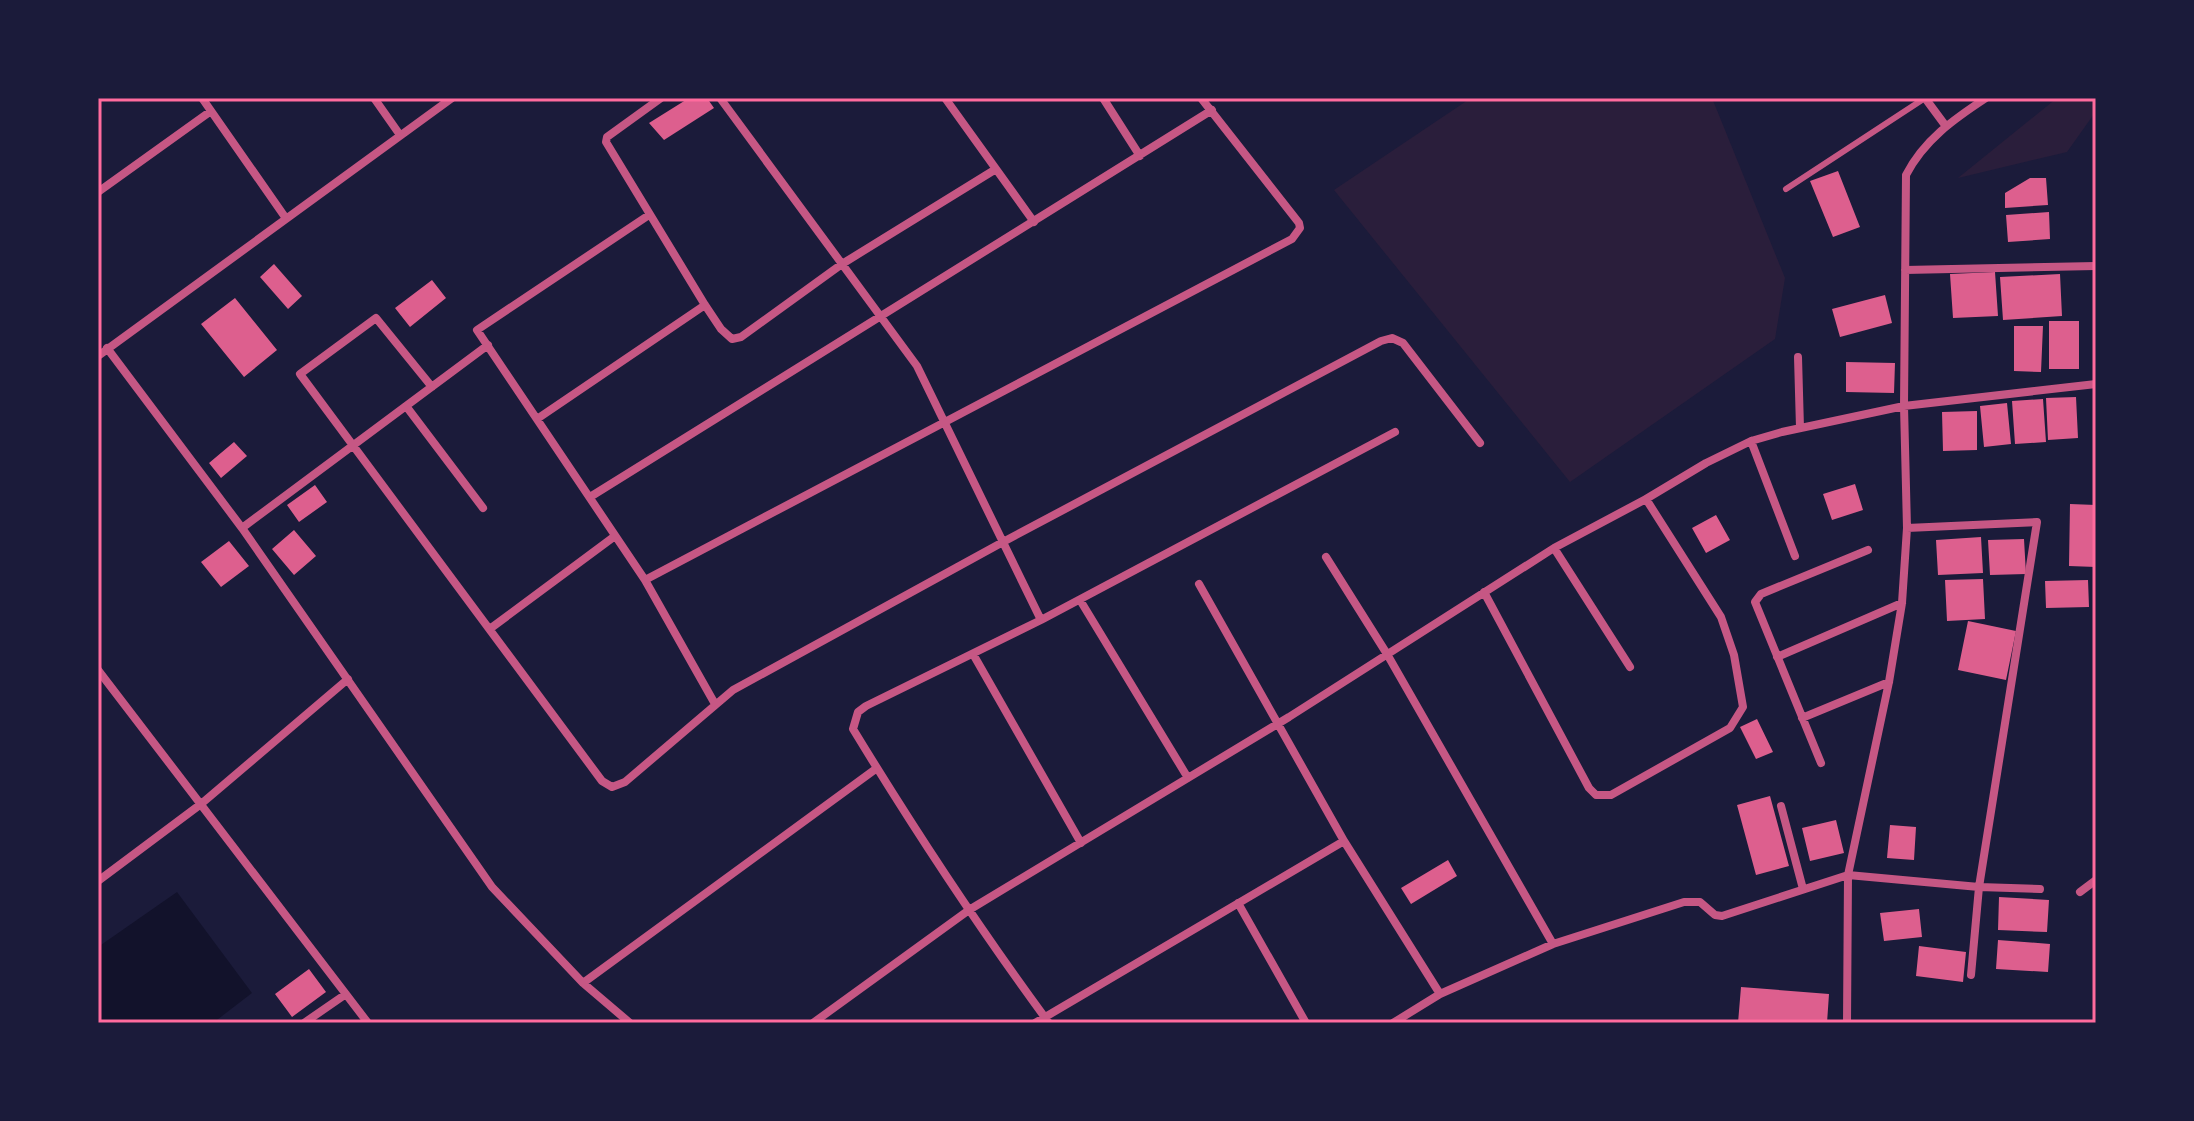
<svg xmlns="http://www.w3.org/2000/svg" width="2194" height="1121" font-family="Overpass,sans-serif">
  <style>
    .green { fill: #2a1e3b }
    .water { fill: #12122b }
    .building { fill: #dd5f8e }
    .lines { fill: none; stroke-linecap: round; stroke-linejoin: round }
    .service { stroke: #c65784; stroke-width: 6 }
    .minor { stroke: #c65784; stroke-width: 8 }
    .neatline { fill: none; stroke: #ff6b9d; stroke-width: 3 }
  </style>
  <rect width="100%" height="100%" fill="#1b1b3a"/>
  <path class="green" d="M1471,98H1712L1785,278L1775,339L1570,482L1334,190Z
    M2057,98H2096L2094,114L2067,152L1958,178Z"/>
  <path class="water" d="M177,892L252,993L213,1023H98V947Z"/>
  <path class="building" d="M689,98H707L714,108L664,140L649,123Z
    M1838,171L1860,227L1833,237L1810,181Z
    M2030,178H2046L2048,205L2005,208V193Z
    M2049,212L2050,239L2008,242L2006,215Z
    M274,264L302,296L288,309L260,277Z
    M1995,272L1998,316L1953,318L1950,274Z
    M2060,274L2062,316L2003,320L2000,277Z
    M432,280L446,298L410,327L395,308Z
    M1885,295L1892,323L1840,337L1832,309Z
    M235,298L277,350L244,377L201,324Z
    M2049,321H2079V369H2049Z
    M2014,326H2043L2041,372L2014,371Z
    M1846,362L1895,363L1894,393L1846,392Z
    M2076,397L2078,438L2048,440L2046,398Z
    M2043,399L2046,442L2015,444L2012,401Z
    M2007,403L2011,444L1984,447L1980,406Z
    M1977,411V450L1943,451L1942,412Z
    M234,442L247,456L221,478L209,463Z
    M1855,484L1863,510L1832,520L1823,494Z
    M315,485L327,502L299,522L287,505Z
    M2070,504L2096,505V567L2069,566Z
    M1716,515L1730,540L1706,553L1692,528Z
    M294,530L316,556L294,575L272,549Z
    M1981,537L1983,573L1938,575L1936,540Z
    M2024,539L2026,574L1990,575L1988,540Z
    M229,541L249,566L221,587L201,562Z
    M1983,579L1985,619L1947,621L1945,580Z
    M2088,580L2089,607L2046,608L2045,581Z
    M1968,621L2016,631L2006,680L1958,670Z
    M1757,719L1773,752L1756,759L1740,727Z
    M1770,796L1789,866L1756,875L1737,805Z
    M1836,820L1844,853L1810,861L1802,828Z
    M1890,825L1916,827L1914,860L1887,858Z
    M1448,860L1457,876L1411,904L1401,888Z
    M1999,897L2049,900L2047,932L1998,930Z
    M1919,909L1922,937L1884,941L1880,913Z
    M1998,940L2050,944L2048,972L1996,969Z
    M1919,946L1966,952L1963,982L1916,976Z
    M309,969L326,992L292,1017L275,994Z
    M1741,987L1829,994L1827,1023H1738Z"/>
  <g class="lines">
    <path class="service" d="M1786,189L1925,98"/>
    <path class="minor" d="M202,98L285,217
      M374,98L400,135
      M661,98L607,137L606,142L705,305L721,329L732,339L741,337L842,264L996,169
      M720,98L917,366L1041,620
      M945,98L1034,222
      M1103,98L1140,156
      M1925,98L1945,125
      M98,192L211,111
      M649,215L477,330L645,580L715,704
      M1905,270L2096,266
      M107,348L242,528L492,887L583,983L630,1023
      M98,356L452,98
      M1798,357L1800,428
      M432,387L376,318L300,374L602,781L612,787L625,782L733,690L1003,542L1381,341L1392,338L1403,343L1480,443
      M406,406L483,508
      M537,419L705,305
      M1751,441L1795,556
      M590,497L1212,110
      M242,528L488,345
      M1907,528L2037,522L1979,887L1971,975
      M1554,548L1630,667
      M1326,557L1387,654L1553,944
      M645,580L1292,239L1300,228L1299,223L1201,98
      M1199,584L1344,841
      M1484,592L1589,788L1596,795H1611L1730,728L1743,707L1734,655L1721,617L1646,499
      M1080,600L1188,778
      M491,628L615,536
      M973,654L1081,843
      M1777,657L1902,603
      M98,670L368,1023
      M1802,718L1889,682
      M1821,763L1755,602L1761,594L1868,550
      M1781,806L1803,889
      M98,881L201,804L348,679
      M2080,892L2096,880
      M1238,903L1306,1023
      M583,983L877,768
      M304,1023L346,994
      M813,1023L969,910L1289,717L1554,548L1646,499L1706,463L1751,441L1782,432L1904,406L2096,384
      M1035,1023L1344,841L1440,994
      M1049,1023C979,928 914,829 853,729L858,712L866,706L1041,620L1395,432
      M1393,1023L1440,994L1553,944L1684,902H1700L1715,915L1722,916L1848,875L1979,887L2040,889
      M1847,1023L1848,875L1889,682L1902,603L1907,528L1904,406L1906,175C1924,140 1954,119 1986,98"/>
  </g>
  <rect width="2194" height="1121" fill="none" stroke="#1b1b3a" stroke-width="200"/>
  <rect x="100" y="100" width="1994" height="921" class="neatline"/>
</svg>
